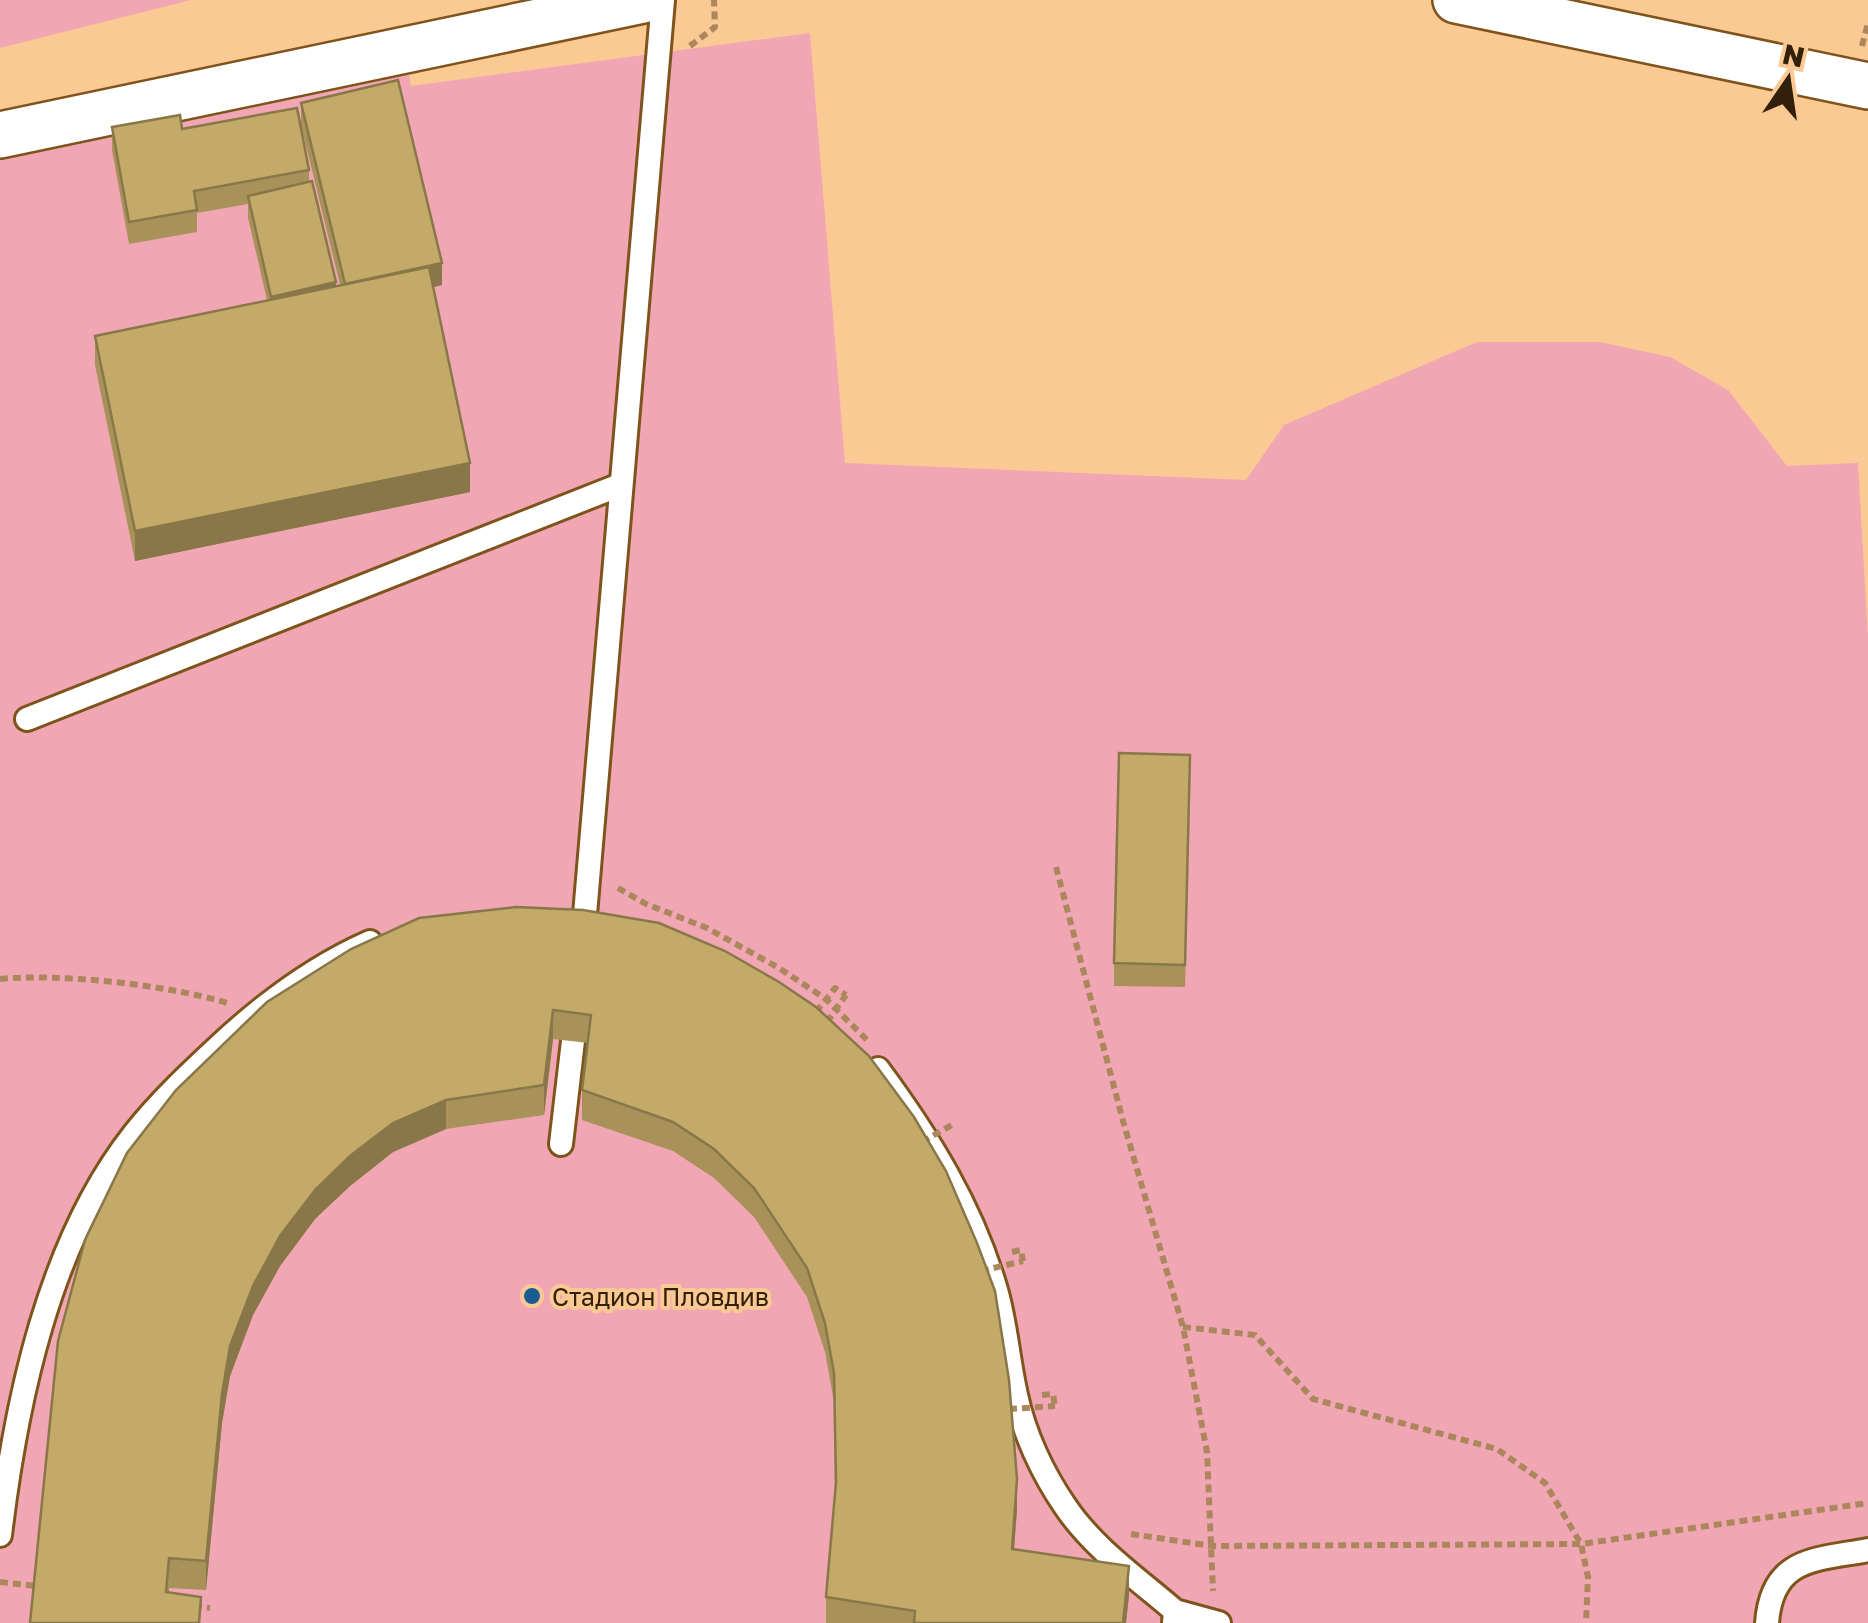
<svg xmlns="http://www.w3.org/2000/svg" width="1868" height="1623" font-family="'Golos Text',sans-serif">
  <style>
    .green { fill: #f1a7b3 }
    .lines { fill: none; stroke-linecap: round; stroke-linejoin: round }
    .service-casing { stroke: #7f531c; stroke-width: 28 }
    .minor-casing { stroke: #7f531c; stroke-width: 50 }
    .path { stroke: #ac865d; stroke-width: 6; stroke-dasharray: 8 5; stroke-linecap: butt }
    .service { stroke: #fff; stroke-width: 22 }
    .minor { stroke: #fff; stroke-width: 45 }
    .path-bridge { stroke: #ac865d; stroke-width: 6; stroke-dasharray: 8 5; stroke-linecap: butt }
    .wall { fill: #a99259 }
    .shaded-wall { fill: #897749 }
    .building { fill: #c4aa68; stroke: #897749; stroke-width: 2.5 }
    .poi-dot { fill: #1c5c92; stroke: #fbc993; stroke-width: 4 }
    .labels { text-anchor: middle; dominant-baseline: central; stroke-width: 8; stroke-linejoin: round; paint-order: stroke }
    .poi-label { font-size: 25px; fill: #33200a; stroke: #fbc993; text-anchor: start }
  </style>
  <rect width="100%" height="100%" fill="#fbc993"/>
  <path class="green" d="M0,0H191L0,48Z
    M810,33L845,463L1246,480L1284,425L1477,342H1600L1670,357L1728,390L1787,466L1858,463L1868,638V1623H0V148L407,66L411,86Z"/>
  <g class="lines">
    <defs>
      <path id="service" d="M27,719L620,485
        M583,938L663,0
        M878,1069C929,1138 972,1207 996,1290C1006,1324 1008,1360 1016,1395C1024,1434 1043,1474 1065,1506C1093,1548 1138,1579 1175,1611L1174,1623
        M561,1144L573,1041
        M0,1535C16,1401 49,1242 134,1134C159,1102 190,1073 219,1046C264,1004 313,967 370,942
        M1175,1611L1219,1623
        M1767,1623C1772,1557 1815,1560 1868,1550"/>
      <path id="minor" d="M1456,0L1868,86
        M0,135L643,0"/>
    </defs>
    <use href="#service" class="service-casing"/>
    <use href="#minor" class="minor-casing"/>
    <path class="path" d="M690,46L715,27L714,0
      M1862,46L1868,23
      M1056,867L1123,1121L1183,1327L1207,1452L1213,1591
      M618,888L646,904L707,928L779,968L826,999L869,1042
      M0,979C60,973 169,985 227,1003
      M816,1012L835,988L846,995
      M1012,1252L1021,1250L1023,1261
      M1183,1327L1255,1335L1313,1399L1497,1449L1545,1483L1581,1544L1588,1577L1586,1623
      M1042,1395L1053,1394L1055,1406
      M1131,1534L1212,1546L1581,1544L1868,1503
      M0,1582L37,1586
      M194,1606L210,1608"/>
    <use href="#service" class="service"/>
    <use href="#minor" class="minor"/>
    <path class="path-bridge" d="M827,1022L846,995
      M922,1142L955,1123
      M981,1271L1023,1261
      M1009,1409L1055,1406"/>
  </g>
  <path class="wall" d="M301,103L442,285L433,287L470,492L135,561L95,365V336L267,300L248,218V204L197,213V232L129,244L112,150V127L182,129L309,170V182L336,286L340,285L301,125Z
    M1190,755L1185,987L1114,986V963Z
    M583,910L1017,1509L1014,1549L1129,1595L1126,1623H826V1597L835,1487L834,1402L825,1352L807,1297L754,1217L714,1178L673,1151L582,1120V1090L588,1043L553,1039L544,1115L446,1129L393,1152L350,1186L315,1219L280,1266L253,1315L230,1376L222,1423L206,1590L169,1588V1592L201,1623H30L58,1341Z"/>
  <path class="shaded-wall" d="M442,263V285L345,308V285Z
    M336,282V305L271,320V297Z
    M470,463V492L135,561V531Z
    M553,1010V1039L544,1115V1085Z
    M446,1100V1129L393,1152L350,1186L315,1219L280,1266L253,1315L230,1376L222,1423L206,1590V1561L222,1394L230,1346L253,1286L280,1236L315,1190L350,1156L393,1123Z
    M1017,1479V1509L1012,1578V1549Z
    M1129,1566V1595L1126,1623H1123Z"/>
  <path class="building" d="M398,80L442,263L345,284L301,103Z
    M297,108L309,170L194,191L197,210L129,222L112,127L180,115L182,129Z
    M312,181L336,282L271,297L248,196Z
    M429,267L470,463L135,531L95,336Z
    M1119,753L1190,755L1185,965L1114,963Z
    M516,907L583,910L659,923L725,951L779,982L816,1007L869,1056L914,1117L946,1171L977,1243L995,1291L1009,1380L1017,1479L1012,1549L1129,1566L1123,1623H914L915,1611L826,1597L836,1482L834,1373L825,1323L807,1268L754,1188L714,1149L673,1122L582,1090L591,1015L553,1010L544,1085L446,1100L393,1123L350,1156L315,1190L280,1236L253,1286L230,1346L222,1394L206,1561L169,1558L166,1592L201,1597L199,1623H30L58,1341L85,1240L127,1153L176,1090L267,1002L351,949L419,918Z"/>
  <circle class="poi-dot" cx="532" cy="1296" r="10"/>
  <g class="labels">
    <g class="poi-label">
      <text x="552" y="1296">Стадион Пловдив</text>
    </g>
  </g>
  <g transform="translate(1788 80) rotate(13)" stroke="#fbc993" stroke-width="8" paint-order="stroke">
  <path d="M0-8L18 38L0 25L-18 38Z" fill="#33200a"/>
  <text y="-15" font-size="28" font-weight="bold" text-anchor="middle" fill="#33200a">N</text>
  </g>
</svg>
